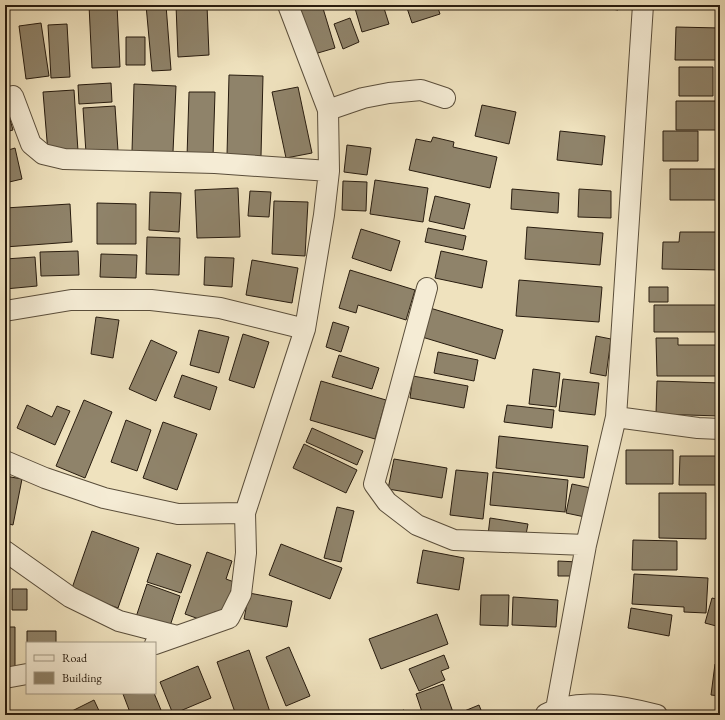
<svg xmlns="http://www.w3.org/2000/svg" width="725" height="720" font-family="'EB Garamond',serif">
  <style>
    .building { fill: #8f836a; stroke: #281c0f }
    .lines { fill: none; stroke-linecap: round; stroke-linejoin: round }
    .minor-casing { stroke: #5a4e3b; stroke-width: 22 }
    .minor { stroke: #f5ecd5; stroke-width: 20 }
  </style>
  <rect width="100%" height="100%" fill="#efe2be"/>
  <filter id="stains"><feTurbulence type="fractalNoise" baseFrequency=".005" numOctaves="4"/><feColorMatrix values="0 0 0 0 .2 0 0 0 0 .09 0 0 0 0 .02 0 0 0 .5 -.17"/></filter>
  <radialGradient id="worn" r=".72"><stop offset=".6" stop-color="#630" stop-opacity="0"/><stop offset="1" stop-color="#630" stop-opacity=".3"/></radialGradient>
  <path class="building" d="M89,5H117L120,67L92,68Z
    M146,5H166L171,70L152,71Z
    M176,5H207L209,55L178,57Z
    M296,5H322L335,48L311,55Z
    M354,5H383L389,24L362,32Z
    M406,5H437L440,14L412,23Z
    M586,5H618V10Z
    M350,18L359,42L343,49L334,24Z
    M41,23L49,76L26,79L19,26Z
    M67,24L70,77L51,78L48,25Z
    M676,27L720,28V60H675Z
    M126,37H145V65H126Z
    M679,67H713V96H679Z
    M229,75L263,76L261,156L227,155Z
    M111,83L112,102L79,104L78,85Z
    M134,84L176,86L173,152L132,151Z
    M298,87L312,153L286,158L272,92Z
    M74,90L78,151L48,153L43,92Z
    M189,92H215L213,157H187Z
    M676,101H720V130H676Z
    M5,102L13,130L5,132Z
    M482,105L516,112L509,144L475,136Z
    M115,106L118,151L86,153L83,108Z
    M560,131L605,136L602,165L557,160Z
    M663,131H698V161H663Z
    M433,137L454,142L453,147L497,157L490,188L409,170L416,139L431,142Z
    M347,145L371,148L367,175L344,172Z
    M15,148L22,179L5,183V151Z
    M670,169H720V200H670Z
    M375,180L428,188L423,222L370,214Z
    M343,181L367,182L366,211L342,210Z
    M238,188L240,237L197,238L195,190Z
    M512,189L559,193L558,213L511,209Z
    M579,189L611,191V218L578,217Z
    M250,191L271,192L269,217L248,216Z
    M150,192L181,193L179,232L149,230Z
    M435,196L470,204L464,229L429,221Z
    M274,201L308,202L305,256L272,254Z
    M97,203L136,204V244H97Z
    M70,204L72,242L5,247V208Z
    M527,227L603,233L600,265L525,259Z
    M428,228L466,236L463,250L425,242Z
    M361,229L400,241L391,271L352,258Z
    M680,232H720V270L662,269L663,242H679Z
    M147,237L180,238L179,275L146,274Z
    M78,251L79,275L41,276L40,252Z
    M441,251L487,261L482,288L435,278Z
    M101,254L137,255L136,278L100,277Z
    M35,257L37,286L5,289V259Z
    M205,257L234,258L232,287L204,285Z
    M252,260L298,268L292,303L246,295Z
    M350,270L415,290L406,320L358,305L356,313L339,308Z
    M519,280L602,287L599,322L516,316Z
    M649,287H668V302H649Z
    M654,305H719V332H654Z
    M430,308L503,330L495,359L422,337Z
    M96,317L119,320L113,358L91,354Z
    M333,322L349,327L341,352L326,347Z
    M199,330L229,337L219,373L190,365Z
    M243,334L269,342L254,388L229,380Z
    M596,336L611,339L606,376L590,373Z
    M656,338H678V345H720V376H657Z
    M151,340L177,352L156,401L129,389Z
    M438,352L478,360L474,381L434,373Z
    M339,355L379,368L372,389L332,377Z
    M533,369L560,373L556,407L529,404Z
    M182,375L217,387L210,410L174,397Z
    M413,376L468,386L464,408L410,398Z
    M563,379L599,383L595,415L559,411Z
    M321,381L386,400L375,439L310,420Z
    M657,381L720,383V416L656,414Z
    M84,400L112,412L85,478L56,466Z
    M27,405L52,417L57,406L70,411L55,445L17,428Z
    M507,405L554,410L552,428L504,422Z
    M126,420L151,430L137,471L111,462Z
    M163,422L197,434L177,490L143,478Z
    M312,428L363,451L357,465L306,442Z
    M499,436L588,446L584,478L496,468Z
    M304,444L357,470L346,493L293,468Z
    M626,450H673V484H626Z
    M680,456H720V485H679Z
    M394,459L447,468L442,498L388,489Z
    M456,470L488,473L483,519L450,515Z
    M493,472L568,480L565,512L490,505Z
    M5,476L22,479L13,525L5,523Z
    M572,484L591,488L585,517L566,513Z
    M659,493H706V539L659,538Z
    M337,507L354,511L341,562L324,558Z
    M490,518L528,524L525,540L488,535Z
    M92,531L139,548L118,608L71,591Z
    M633,540L677,541V570H632Z
    M281,544L342,568L330,599L269,575Z
    M423,550L464,558L459,590L417,583Z
    M207,552L232,561L226,579L234,582L223,615L214,612L210,623L185,614Z
    M157,553L191,565L181,593L147,582Z
    M558,561L578,562V576H558Z
    M634,574L708,578L706,613L684,612V607L632,604Z
    M147,584L180,596L169,629L136,617Z
    M12,589H27V610H12Z
    M249,593L292,601L287,627L244,619Z
    M481,595H509L508,626L480,625Z
    M513,597L558,600L556,627L512,625Z
    M712,598L720,600V627L705,623Z
    M631,608L672,615L669,636L628,628Z
    M437,614L448,644L381,669L369,639Z
    M5,627H15V673L5,672Z
    M27,631H56V643H27V664Z
    M289,647L310,696L286,706L266,657Z
    M249,650L271,715H236L217,662Z
    M444,655L449,668L441,671L445,680L419,691L409,669Z
    M715,664L720,665V696L711,695Z
    M198,666L211,698L173,714L160,682Z
    M443,684L454,715H423L416,694Z
    M154,693L163,715H131L123,694Z
    M94,700L101,715H64Z
    M479,705L483,715H463L462,712Z
    M404,710L406,715H388Z"/>
  <g class="lines">
    <defs>
      <path id="minor" d="M13,96L31,144L43,154L64,159L215,163L329,171
        M328,110L363,98L389,93L421,90L445,98
        M427,288L374,484L387,502L417,525L454,540L586,545
        M5,311L71,300H151L220,308L305,329
        M616,417L698,428L720,429
        M5,461L45,478L104,498L178,514L245,513
        M5,551L70,597L119,621L177,636
        M155,644L229,618L241,594L246,553L245,513L305,329L324,215L329,171L328,110L288,5
        M5,678L27,674
        M556,709L586,545L616,417L643,5
        M546,714C577,697 623,706 657,715"/>
    </defs>
    <use href="#minor" class="minor-casing"/>
    <use href="#minor" class="minor"/>
  </g>
  <rect width="725" height="720" fill="none" stroke="#efe2be" stroke-width="20"/>
  <rect x="6" y="6" width="713" height="708" fill="none" stroke="#281c0f" stroke-width="2"/>
  <rect x="10" y="10" width="705" height="700" fill="none" stroke="#281c0f"/>
  <rect x="26" y="642" width="130" height="52" fill="#f5ecd5" stroke="#a39986"/>
  <rect x="34" y="655" width="20" height="6" fill="#f5ecd5" stroke="#a39986"/>
  <text x="62" y="662" font-size="12" fill="#281c0f">Road</text>
  <rect x="34" y="672" width="20" height="12" fill="#8f836a" stroke="#a39986"/>
  <text x="62" y="682" font-size="12" fill="#281c0f">Building</text>
  <rect width="100%" height="100%" filter="url(#stains)"/>
  <rect width="100%" height="100%" fill="url(#worn)"/>
</svg>
